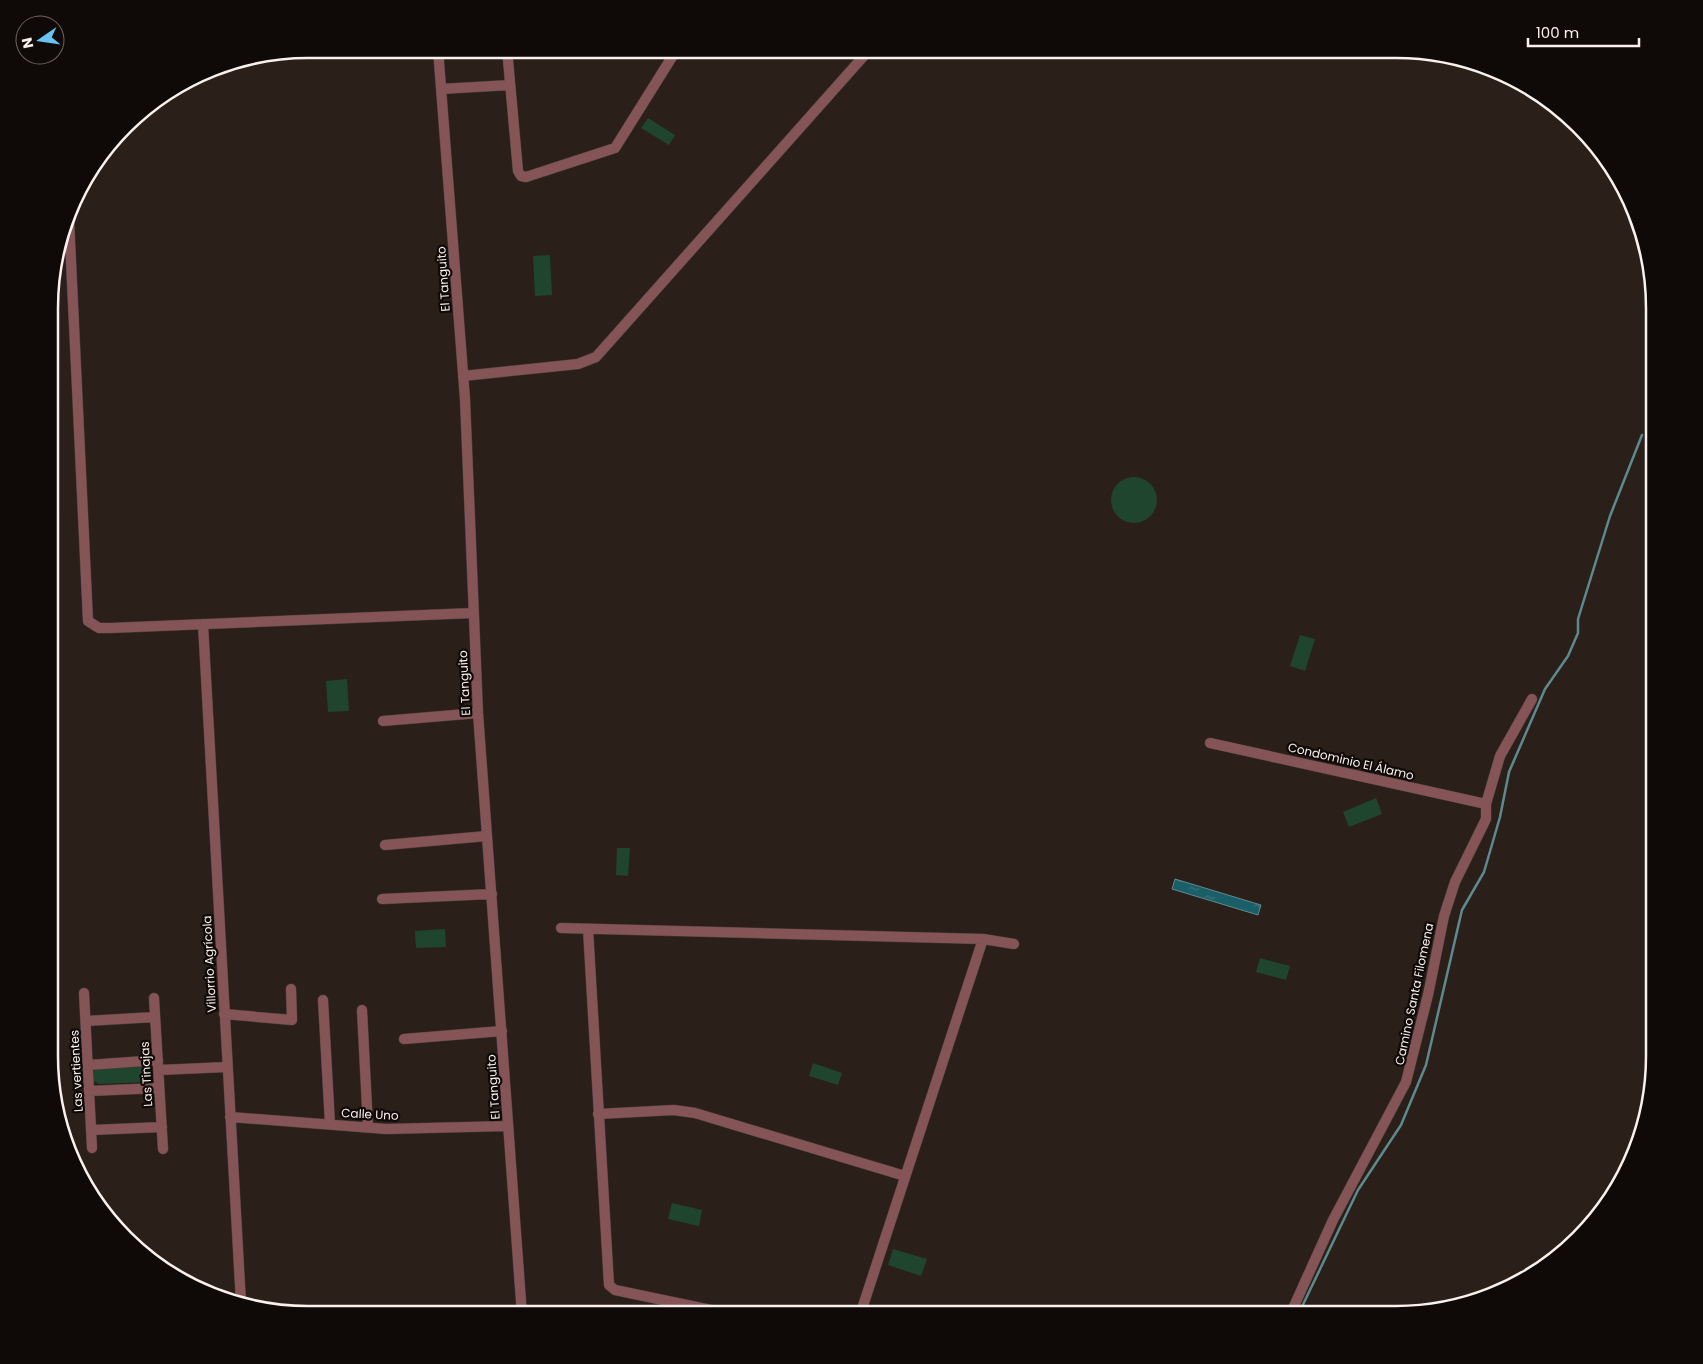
<svg xmlns="http://www.w3.org/2000/svg" width="1703" height="1364" font-family="Poppins,sans-serif">
  <style>
    .park { fill: #20452e }
    .water { fill: url(#water-ripples); stroke: #5d8a8f }
    .lines { fill: none; stroke-linecap: round; stroke-linejoin: round }
    .stream { stroke: #5d8a8f; stroke-width: 2.5 }
    .minor-casing { stroke: #473c37; stroke-width: 11 }
    .minor { stroke: #845457; stroke-width: 10 }
    .labels { text-anchor: middle; dominant-baseline: central; stroke-width: 4.5; stroke-linejoin: round; paint-order: stroke }
    .street-label { font-size: 12px; fill: #f9f1ed; stroke: #0f0a07 }
    .rim { fill: none; stroke: #f9f1ed; stroke-width: 2.5 }
  </style>
  <defs>
    <pattern id="water-ripples" width="26" height="14" patternUnits="userSpaceOnUse" patternTransform="scale(1.25)"><rect width="26" height="14" fill="#1a5e67"/><path d="M2 4q2-2 4 0t4 0M15 11q2-2 4 0t4 0" fill="none" stroke="#3c767d"/></pattern>
  </defs>
  <rect width="100%" height="100%" fill="#2a1f19"/>
  <path class="park" d="M648,118L675,135L669,145L641,128Z
    M550,255L552,295L535,296L533,256Z
    M1111 500a23 23 0 1 1 46 0a23 23 0 1 1-46 0Z
    M1300,635L1315,639L1305,671L1290,666Z
    M347,679L349,711L328,712L326,681Z
    M1376,798L1382,814L1349,827L1343,812Z
    M617,848H630L628,876L616,875Z
    M445,929L446,947L416,948L415,931Z
    M1260,958L1290,966L1286,980L1256,972Z
    M146,1063L151,1067L152,1076L148,1082L99,1084L94,1081V1071L97,1066Z
    M813,1063L842,1073L838,1085L809,1076Z
    M672,1203L702,1210L699,1226L668,1219Z
    M893,1249L927,1259L921,1276L888,1265Z"/>
  <path class="water" d="M1175,879L1261,905L1258,915L1172,889Z"/>
  <g class="lines">
    <path class="stream" d="M1650,408L1654,392
      M1298,1315L1358,1190L1401,1125L1426,1065L1462,910L1484,872L1500,817L1509,772L1545,689L1568,656L1578,633V619L1610,516L1642,435"/>
    <defs>
      <path id="minor" d="M438,49L465,399L478,713L522,1315
        M507,49L518,171L521,176L526,177L615,148L677,49
        M441,89L510,85
        M69,219L88,621L99,628H110L473,613
        M463,376L578,364L596,357L870,49
        M203,624L241,1303
        M383,721L478,713
        M1210,743L1486,804
        M385,845L487,836
        M382,899L492,894
        M561,928L983,939L1014,944
        M588,929L609,1285L615,1290L735,1315
        M84,993L92,1148
        M154,998L163,1149
        M323,1000L330,1124
        M362,1010L368,1127
        M224,1014L292,1020L291,989
        M86,1021L155,1017
        M404,1039L502,1031
        M89,1065L158,1060
        M159,1070L227,1067
        M90,1091L159,1088
        M598,1114L674,1110L695,1113L905,1176
        M230,1117L386,1129L508,1126
        M92,1130L162,1127
        M860,1315L983,939
        M1290,1315L1333,1220L1406,1082L1428,995L1444,916L1455,882L1486,819V804L1500,756L1532,699"/>
    </defs>
    <use href="#minor" class="minor-casing"/>
    <use href="#minor" class="minor"/>
  </g>
  <g class="labels">
    <g class="street-label">
      <text transform="translate(443 279) rotate(-94)">El Tanguito</text>
      <text transform="translate(464 683) rotate(-93)">El Tanguito</text>
      <text transform="translate(1351 761) rotate(13)">Condominio El Álamo</text>
      <text transform="translate(209 964) rotate(-93)">Villorrio Agrícola</text>
      <text transform="translate(1414 994) rotate(-78)">Camino Santa Filomena</text>
      <text transform="translate(76 1071) rotate(-93)">Las vertientes</text>
      <text transform="translate(146 1074) rotate(-93)">Las Tinajas</text>
      <text transform="translate(493 1087) rotate(-94)">El Tanguito</text>
      <text transform="translate(370 1114) rotate(3)">Calle Uno</text>
    </g>
  </g>
  <path d="M0 0H1703V1364H0ZM308 58H1396A250 250 0 0 1 1646 308V1056A250 250 0 0 1 1396 1306H308A250 250 0 0 1 58 1056V308A250 250 0 0 1 308 58Z" fill="#0f0a07" fill-rule="evenodd"/>
  <path class="rim" d="M308 58H1396A250 250 0 0 1 1646 308V1056A250 250 0 0 1 1396 1306H308A250 250 0 0 1 58 1056V308A250 250 0 0 1 308 58Z"/>
  <g transform="translate(40 40) rotate(257)"><circle r="24" fill="#0f0a07" stroke="#6d6663"/>
  <path d="M0-4L9 19L0 12L-9 19Z" fill="#67c4f0"/>
  <text y="-8" font-size="14" font-weight="bold" text-anchor="middle" fill="#f9f1ed">N</text>
  </g>
  <path d="M1528 38v8h111v-8" fill="none" stroke="#f9f1ed" stroke-width="2.5"/>
  <text x="1536" y="38" font-size="15" fill="#f9f1ed" stroke="#0f0a07" stroke-width="4" paint-order="stroke">100 m</text>
</svg>
